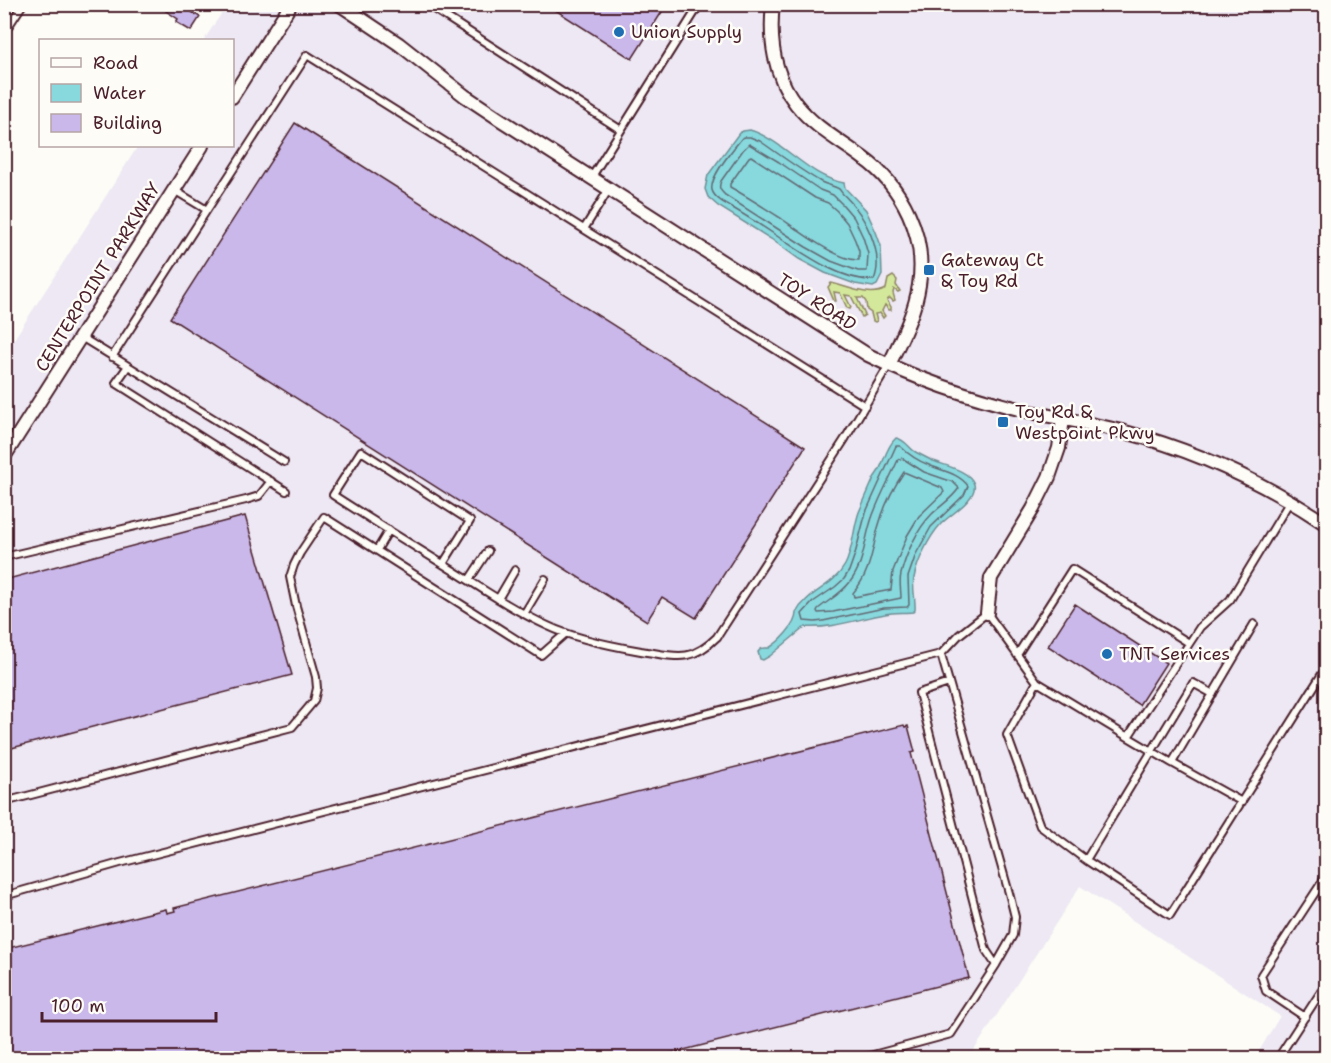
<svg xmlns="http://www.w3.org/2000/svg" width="1331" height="1063" font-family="'Shantell Sans',sans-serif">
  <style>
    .built { fill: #ede8f3 }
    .green { fill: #d4e89c; stroke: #8f8464; stroke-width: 1.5 }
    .water { fill: #87d9de; stroke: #6f8f96; stroke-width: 1.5 }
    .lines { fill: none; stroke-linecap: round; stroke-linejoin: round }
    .shore { stroke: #626973; stroke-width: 1.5 }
    .building { fill: #c9b8e9; stroke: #4a1f2b; stroke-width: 1.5 }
    .service-casing { stroke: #4a1f2b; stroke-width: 10 }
    .minor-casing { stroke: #4a1f2b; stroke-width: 16 }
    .service { stroke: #fdfcf7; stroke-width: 6 }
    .minor { stroke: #fdfcf7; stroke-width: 12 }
    .poi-dot { fill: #1f6fb2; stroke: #fdfcf7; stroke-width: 2 }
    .labels { text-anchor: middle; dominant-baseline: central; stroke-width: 5; stroke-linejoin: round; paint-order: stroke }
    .poi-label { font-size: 18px; fill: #4a1f2b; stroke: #fdfcf7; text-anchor: start }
    .street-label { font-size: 18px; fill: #4a1f2b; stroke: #fdfcf7 }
  </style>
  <rect width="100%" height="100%" fill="#fdfcf7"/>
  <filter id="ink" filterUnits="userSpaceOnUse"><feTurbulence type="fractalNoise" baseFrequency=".0167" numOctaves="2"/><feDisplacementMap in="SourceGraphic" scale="12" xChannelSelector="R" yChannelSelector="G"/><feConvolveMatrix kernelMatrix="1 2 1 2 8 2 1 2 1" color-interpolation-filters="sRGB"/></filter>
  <g filter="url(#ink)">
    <path class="built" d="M227,5H1326V1058H1255L1280,1016L1080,886L969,1058H5L4,355L138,146H232V40H204Z"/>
    <path class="green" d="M893,276L897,280L896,285L900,291L898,292L894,289L893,293L895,300L893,301L890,298L887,300L891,307V310H889L885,305L882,311L885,316L883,318L880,313L875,314L877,321L875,322L873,321L871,313L867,310L866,302L863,298H857L865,315L862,317L851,296L845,295L851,307L850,309L847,308L840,293L834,292L836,301H834L828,287L831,283C848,287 870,298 886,289L888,279Z"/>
    <path class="water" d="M750,130C785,141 807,176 844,183L845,188L866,210L876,232L881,246L882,275L877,285L873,287L855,284L825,273L799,259L771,239L718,206L708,197L705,189L708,175L739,133L743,131Z
      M896,438C904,439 908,446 914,451C919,454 925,457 931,460C942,465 970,470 974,484C978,499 949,515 940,525C929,537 917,562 914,578C912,589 916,600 915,610L913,612C904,613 894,612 885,614C858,619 832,629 805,627L770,656L763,660L760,659L758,652C761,647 764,648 769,648C779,642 796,625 796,613C807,592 833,587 845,565C853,550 853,529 859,512C864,501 869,489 874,478C876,474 880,471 881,466C885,457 888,445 896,438Z"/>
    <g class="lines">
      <path class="shore" d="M745,137H750L760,141C780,155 800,170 821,182C827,185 834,186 839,189C841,191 842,194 845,196C864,214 885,253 874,280C841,281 804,254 777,236C759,224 740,212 721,201C717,198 713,195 712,190C709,177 734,148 742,138Z
        M749,144L779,162L820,190L833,195L843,205L854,218L863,237L868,254L867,271H858L831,261L806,247L725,195C720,190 718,188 721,181L743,150Z
        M751,156L815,198L828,203L837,211L847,223L855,240L859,251V260C838,261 799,231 782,219C765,208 748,197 730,187V184L749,157Z
        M896,446H900C908,454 918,461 929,465C942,471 959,473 968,486L964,495L931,527L916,554L908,577L909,605L907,607L884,608L823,621L815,622L804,621L802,614L813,602L835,587L844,579L849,571L855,554L866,512Z
        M902,458L924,472L953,482L959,488C952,499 941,505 932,514C917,529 906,554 901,574C899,582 901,590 901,598L833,612L818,613L817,611L818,609C829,600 842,593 850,582C865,563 864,538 873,515C880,496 890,478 898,460Z
        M904,472L942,488L944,492L919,516L907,536L893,571L891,590L854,597L853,593C870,574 872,551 878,528C883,509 893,488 904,472Z"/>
    </g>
    <path class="building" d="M165,4H179L200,17L191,31L176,22L178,19L163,9Z
      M546,4H667L632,59Z
      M295,123L805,447L696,618L662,597L647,621L170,318Z
      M245,516L292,675L4,750V580Z
      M1075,604L1166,663L1139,705L1048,646Z
      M904,725L905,727L908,726L915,752L911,753L969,978L652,1058H4V949L166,909L167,913L175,911L174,908Z"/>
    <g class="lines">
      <defs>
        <path id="service" d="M426,4L621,130
          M4,33L23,4
          M591,178L700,4
          M174,190L207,210
          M584,229L609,189
          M81,337L284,462
          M112,357L307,55L865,406
          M128,366L116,383L286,491
          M377,550L389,530
          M4,557L246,500L259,496L271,481
          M443,564L470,521L361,451L333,495C373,521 414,546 454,571C484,590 515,611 548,626C575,639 612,646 641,651C675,656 690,664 717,637L845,439L889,365
          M469,580L488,551
          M498,599L515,570
          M524,614L545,579
          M1017,655L1072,569L1189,643
          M1037,682L1007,735L1040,826L1086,860L1170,915L1322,674
          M949,683L919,693L986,950L996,965
          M1128,737L1172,763L1254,624
          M1172,763L1242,802
          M4,802L292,727L314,701L317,688L316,677L296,606L290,577L294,565L300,553L324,517L541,655L566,633
          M1086,860L1193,683L1213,694
          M4,896L120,863L941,654L959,635L987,613L1037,682L1128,737L1200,627L1230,600L1290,501
          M1305,1017L1266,991L1261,975L1326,876
          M862,1058L951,1034L996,965L1013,935L1015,917L1009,893L941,654
          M1278,1058L1326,984"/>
        <path id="minor" d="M339,4L399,44L465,96L501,120L868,355C920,381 976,399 1031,412C1062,419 1094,424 1125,432C1196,451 1265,483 1326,524
          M773,4C769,39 774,76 796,104C815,128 839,140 863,158C902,186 927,236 919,285C915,313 901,339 889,365
          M232,97L291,4
          M4,457L202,146
          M987,613L991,578L1033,509L1049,477L1059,448L1063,419"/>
      </defs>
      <use href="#service" class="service-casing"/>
      <use href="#minor" class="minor-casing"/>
      <use href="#service" class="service"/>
      <use href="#minor" class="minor"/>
    </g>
  </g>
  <g class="poi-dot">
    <circle cx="619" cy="32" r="6"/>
    <rect x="923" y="264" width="12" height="12" rx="3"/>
    <rect x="997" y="416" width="12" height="12" rx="3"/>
    <circle cx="1107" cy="654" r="6"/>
  </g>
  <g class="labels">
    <g class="poi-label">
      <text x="631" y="32">Union Supply</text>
      <text x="941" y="260">Gateway Ct<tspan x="941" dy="21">&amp; Toy Rd</tspan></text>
      <text x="1015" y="412">Toy Rd &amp;<tspan x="1015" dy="21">Westpoint Pkwy</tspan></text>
      <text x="1119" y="654">TNT Services</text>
    </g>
    <g class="street-label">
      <text transform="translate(98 277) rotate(-58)">CENTERPOINT PARKWAY</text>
      <text transform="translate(817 302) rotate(33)">TOY ROAD</text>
    </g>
  </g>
  <rect width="1331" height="1063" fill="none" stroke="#fdfcf7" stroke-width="24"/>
  <rect x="12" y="12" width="1307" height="1039" fill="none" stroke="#4a1f2b" stroke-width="2" filter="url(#ink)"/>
  <rect x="39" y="39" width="195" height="108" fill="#fdfcf7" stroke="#b5a4a5" stroke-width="1.5"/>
  <rect x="51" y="58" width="30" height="9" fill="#fdfcf7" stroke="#b5a4a5" stroke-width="1.5"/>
  <text x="93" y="69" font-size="18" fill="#4a1f2b">Road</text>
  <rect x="51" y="84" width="30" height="18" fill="#87d9de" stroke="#b5a4a5" stroke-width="1.5"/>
  <text x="93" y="99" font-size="18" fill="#4a1f2b">Water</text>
  <rect x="51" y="114" width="30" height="18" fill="#c9b8e9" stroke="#b5a4a5" stroke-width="1.5"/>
  <text x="93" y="129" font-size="18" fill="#4a1f2b">Building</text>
  <path d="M42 1012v9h174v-9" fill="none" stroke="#4a1f2b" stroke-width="3"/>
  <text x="51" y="1012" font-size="18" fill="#4a1f2b" stroke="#fdfcf7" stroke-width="4.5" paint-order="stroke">100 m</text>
</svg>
